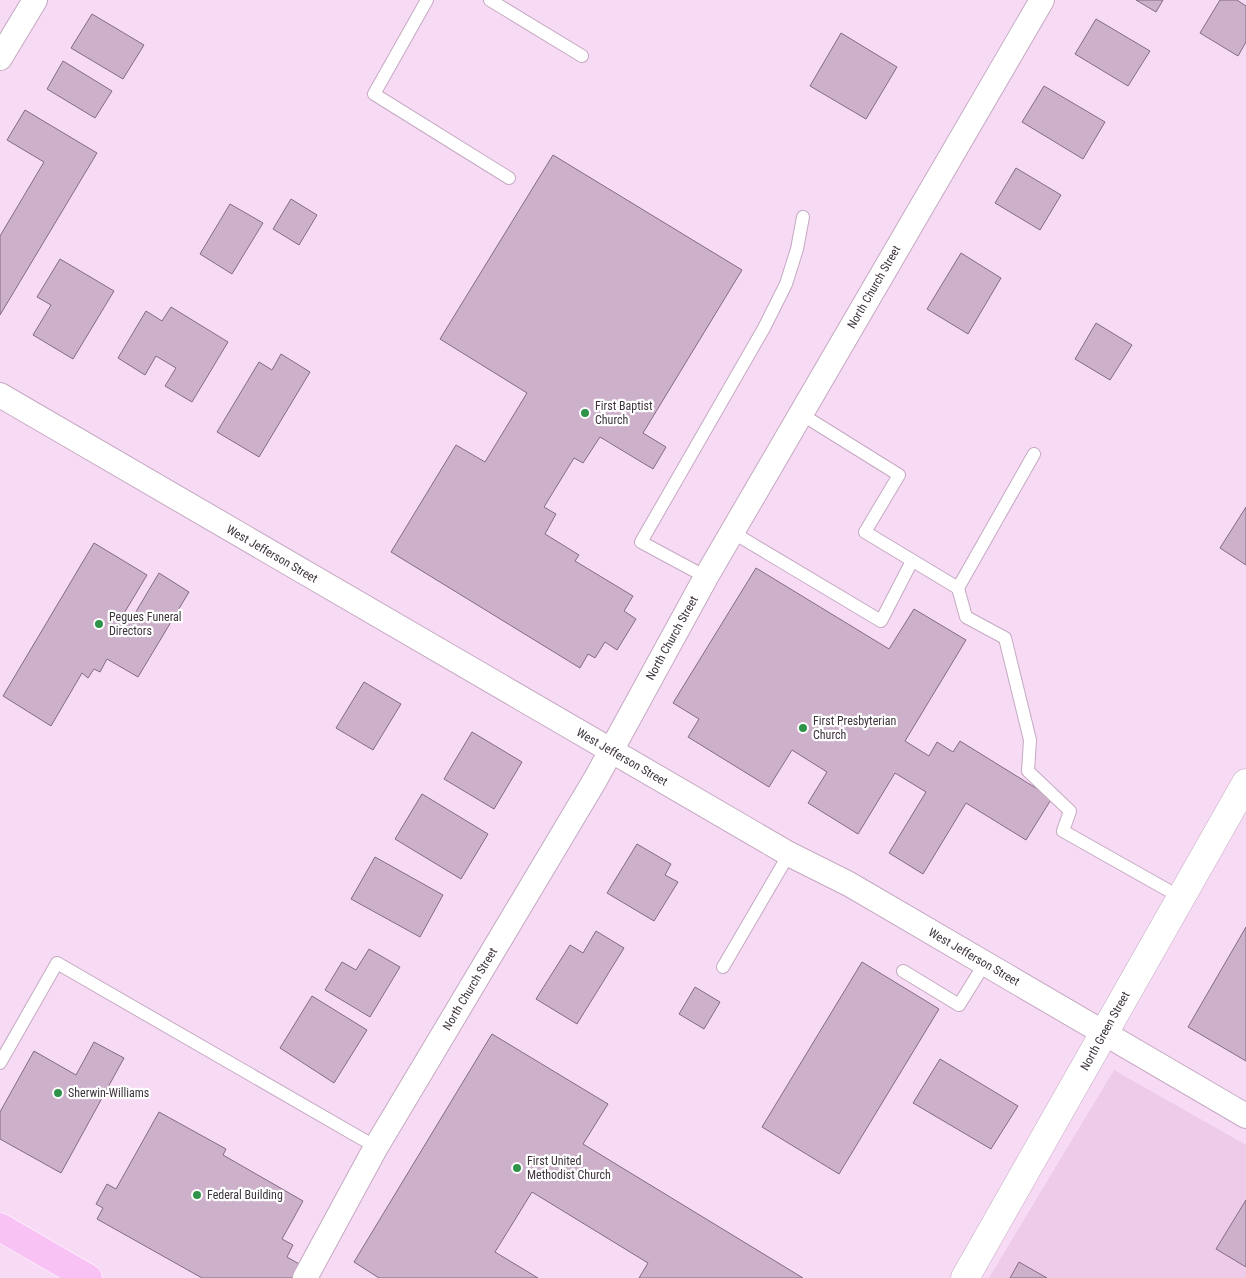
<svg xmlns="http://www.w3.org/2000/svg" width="1246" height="1278" font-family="'Roboto Condensed',sans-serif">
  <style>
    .built { fill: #edcbe9 }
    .building { fill: #cdb1cb; stroke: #846b82 }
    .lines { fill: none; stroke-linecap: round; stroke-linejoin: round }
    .lane-casing { stroke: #c5a9c2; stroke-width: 14 }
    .street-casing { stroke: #c5a9c2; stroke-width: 26 }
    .secondary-casing { stroke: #c5a9c2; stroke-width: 29 }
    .primary-casing { stroke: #fff; stroke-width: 29 }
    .lane { stroke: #fff; stroke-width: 12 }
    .street { stroke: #fff; stroke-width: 24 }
    .secondary { stroke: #fff; stroke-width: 28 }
    .primary { stroke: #f8c2f5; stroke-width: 28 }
    .poi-dot { fill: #2e9348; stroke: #fff; stroke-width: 2 }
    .labels { text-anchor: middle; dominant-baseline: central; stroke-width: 4.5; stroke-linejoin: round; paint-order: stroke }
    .street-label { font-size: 12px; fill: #3f343e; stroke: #fff }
    .poi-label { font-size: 12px; fill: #3f343e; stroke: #fff; text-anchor: start }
  </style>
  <rect width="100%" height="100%" fill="#f7daf4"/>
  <path class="built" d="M1114,1070L1246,1145V1278H989Z"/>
  <path class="building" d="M1136,0H1163L1156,12Z
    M1220,0H1237L1246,6V42L1238,56L1200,33Z
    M92,14L144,45L123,79L71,48Z
    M1096,19L1150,51L1128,86L1075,54Z
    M841,33L897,67L866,119L810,86Z
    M63,61L112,91L95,118L47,89Z
    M1044,86L1105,122L1083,159L1022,122Z
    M25,110L97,153L0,315V236L44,162L7,140Z
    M553,155L742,270L643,433L666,447L653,469L600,437L583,463L574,458L544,507L556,514L545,534L579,555L575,561L633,596L624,611L636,619L617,650L605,642L595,658L588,654L580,668L391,552L456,445L485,462L527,393L440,339Z
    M1016,168L1061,195L1040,230L995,203Z
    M291,199L317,215L299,245L273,229Z
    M230,204L263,223L232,274L200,254Z
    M961,253L1001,278L968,334L927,309Z
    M60,259L114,291L73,359L33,335L51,305L37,297Z
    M171,307L228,342L192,402L165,386L176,368L156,356L145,375L118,358L146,311L162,321Z
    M1096,323L1132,345L1110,380L1075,359Z
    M281,354L310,372L259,457L217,432L259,362L272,370Z
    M1246,507V565L1220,548Z
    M94,543L147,575L123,615L131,620L159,573L189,592L138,677L107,659L100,672L94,669L88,678L82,673L51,726L3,696Z
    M756,568L889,649L914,609L966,640L905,741L929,756L937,742L953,752L960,741L1052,798L1026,840L966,803L923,874L889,853L926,792L895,773L858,834L808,803L827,772L792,750L769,787L688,737L699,719L673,703Z
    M364,682L401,704L373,750L336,728Z
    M472,732L522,762L494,809L444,779Z
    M422,794L488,834L461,879L395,839Z
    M637,844L671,864L665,875L678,882L654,921L607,893Z
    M375,857L443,895L420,937L351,899Z
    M1246,927V1061L1188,1027Z
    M596,931L624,948L577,1024L536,999L570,945L583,953Z
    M369,949L400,967L370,1017L325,990L342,962L356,970Z
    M862,962L939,1009L839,1174L762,1127Z
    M695,987L720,1002L704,1029L679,1014Z
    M312,996L367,1030L334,1083L280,1048Z
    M492,1034L608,1104L583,1144L803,1278H639L648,1263L532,1192L495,1252L538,1278H379L354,1262Z
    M94,1042L124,1058L61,1173L0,1139V1112L34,1051L76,1075Z
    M940,1059L1018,1106L991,1149L913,1103Z
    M159,1112L226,1149L223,1155L303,1201L282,1239L293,1245L287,1257L301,1265L294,1278H202L97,1219L103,1208L96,1204L107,1184L116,1189Z
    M1246,1200V1267L1216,1249Z
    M1019,1262L1047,1278H1010Z"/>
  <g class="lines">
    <defs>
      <path id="lane" d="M427,0L374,94L509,178
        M490,0L582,56
        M801,414L899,475L865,532L958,588L1034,454
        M732,532L881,621L912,561
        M706,577L641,542L764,328L786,284L797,249L803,217
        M958,588L966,617L1005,638L1030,740L1028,771L1070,811L1063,831L1180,897
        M723,967L789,854
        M903,971L959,1005L985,963
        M0,1063L57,963L376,1147"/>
      <path id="street" d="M0,58L35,0
        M0,395L789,854L849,884L1246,1116
        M305,1278L376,1147L595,780L706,577L1042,0"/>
      <path id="secondary" d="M965,1278L1246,783"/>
      <path id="primary" d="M0,1227L88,1278"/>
    </defs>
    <use href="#lane" class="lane-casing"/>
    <use href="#street" class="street-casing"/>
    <use href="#secondary" class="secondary-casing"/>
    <use href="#primary" class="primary-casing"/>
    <use href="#lane" class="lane"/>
    <use href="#street" class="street"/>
    <use href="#secondary" class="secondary"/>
    <use href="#primary" class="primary"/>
  </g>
  <g class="poi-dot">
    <circle cx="585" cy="413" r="5"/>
    <circle cx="99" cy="624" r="5"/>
    <circle cx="803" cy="728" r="5"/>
    <circle cx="58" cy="1093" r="5"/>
    <circle cx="517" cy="1168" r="5"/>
    <circle cx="197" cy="1195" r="5"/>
  </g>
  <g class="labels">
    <g class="street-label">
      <text transform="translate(874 287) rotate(-60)">North Church Street</text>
      <text transform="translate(272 554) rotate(30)">West Jefferson Street</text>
      <text transform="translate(672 638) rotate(-61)">North Church Street</text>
      <text transform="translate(622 757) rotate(30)">West Jefferson Street</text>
      <text transform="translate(974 957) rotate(30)">West Jefferson Street</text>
      <text transform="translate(470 989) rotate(-59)">North Church Street</text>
      <text transform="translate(1105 1031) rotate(-61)">North Green Street</text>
    </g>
    <g class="poi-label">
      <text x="595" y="406">First Baptist<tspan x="595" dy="14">Church</tspan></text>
      <text x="109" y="617">Pegues Funeral<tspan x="109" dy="14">Directors</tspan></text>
      <text x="813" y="721">First Presbyterian<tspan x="813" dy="14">Church</tspan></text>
      <text x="68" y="1093">Sherwin-Williams</text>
      <text x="527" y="1161">First United<tspan x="527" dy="14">Methodist Church</tspan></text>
      <text x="207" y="1195">Federal Building</text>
    </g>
  </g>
</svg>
